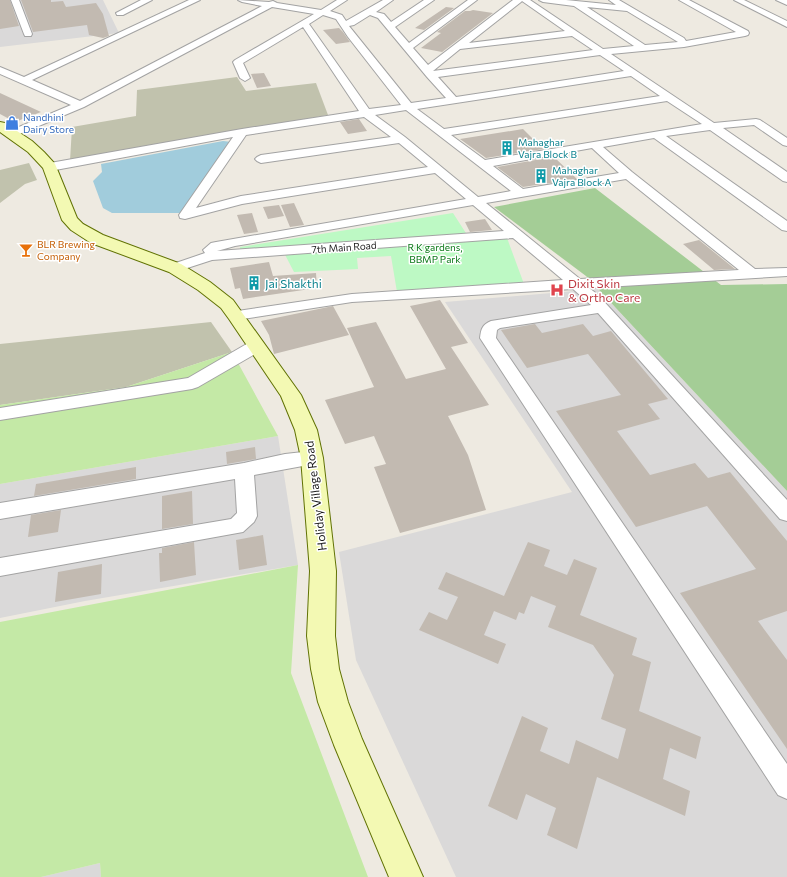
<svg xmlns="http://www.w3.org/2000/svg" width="787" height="877" font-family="Commissioner,sans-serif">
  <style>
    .residential { fill: #dad9d9 }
    .construction { fill: #c1c2ad }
    .grass { fill: #c4e9a6 }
    .forest { fill: #a4cd96 }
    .park { fill: #bdf9c4 }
    .water { fill: #a1ccdc }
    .building { fill: #c2bab1 }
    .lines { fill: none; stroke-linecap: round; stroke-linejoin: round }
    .street-casing { stroke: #a3a3a3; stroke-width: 2 }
    .secondary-casing { stroke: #617204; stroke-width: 2 }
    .street { fill: #fff; fill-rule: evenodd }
    .secondary { fill: #f3f9b3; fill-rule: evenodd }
    .labels { text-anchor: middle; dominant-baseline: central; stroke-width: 3; stroke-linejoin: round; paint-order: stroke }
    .far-shop-label { font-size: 10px; fill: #366cbe; stroke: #fff; text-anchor: start }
    .far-culture-label { font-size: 10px; fill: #0d838f; stroke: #fff; text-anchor: start }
    .far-food-label { font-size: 10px; fill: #c56008; stroke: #fff; text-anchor: start }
    .far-street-label { font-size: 10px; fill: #1c1c1c; stroke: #fff }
    .far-park-label { font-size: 10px; fill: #0b7918; stroke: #fff }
    .culture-label { font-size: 12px; fill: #0d838f; stroke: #fff; text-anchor: start }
    .health-label { font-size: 12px; fill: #be3a42; stroke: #fff; text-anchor: start }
    .street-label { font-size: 12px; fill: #1c1c1c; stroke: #fff }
  </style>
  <rect width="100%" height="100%" fill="#eeeae1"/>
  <path class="residential" d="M0,0H103L119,33L0,47Z
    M598,289L787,491V877H456L356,660L339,552L572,492L445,302Z
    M278,436L298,565L85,601L0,618V484Z
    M100,863L101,877H41Z"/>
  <path class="construction" d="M237,77L246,91L316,83L328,115L70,161L72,127L136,116L137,90Z
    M29,163L37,180L25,184L0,203V170Z
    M211,322L232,352L126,387L0,405V344Z"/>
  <path class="grass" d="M232,352L278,436L0,484V405L126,387Z
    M298,565L291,673L368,877H101L100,863L41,877H0V622Z"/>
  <path class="forest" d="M595,188L721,285L787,284V491L586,276L494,207Z"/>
  <path class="park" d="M453,213L471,241L507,238L524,284L397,292L391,256L357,258L358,269L294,272L281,247L240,249V247Z"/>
  <path class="water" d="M223,141L232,142L182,213H112L103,208L93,181L102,172L101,164Z"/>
  <path class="building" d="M0,0H10L19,26L0,29Z
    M21,0H51V2L63,1L66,7L96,3L103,14L109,36L103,38L89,35L87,25L33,32Z
    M446,7L454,8L424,30L415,28Z
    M473,10L493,13L442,52L421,48L441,33L437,32L465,11H470Z
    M339,28L343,32L350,42L336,44L323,30Z
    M264,73L271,86L257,88L251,74Z
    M0,93L41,112L15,122L0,114Z
    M359,119L367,131L348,134L340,122Z
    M523,129L543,149L486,158L460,139Z
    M552,157H554L577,179L523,187L497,167Z
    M294,203L304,225L290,227L281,205Z
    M279,205L284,216L268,219L263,207Z
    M252,213L258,232L244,234L237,215Z
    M485,219L492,230L470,232L465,222Z
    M699,240L735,269L714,270L683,244Z
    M269,262L273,276L316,273L317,288L243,299L240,288L235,289L230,268Z
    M440,300L468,343L451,347L489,405L448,416L468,455L486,510L400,533L374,467L386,464L374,436L345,444L325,400L374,387L347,328L376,322L406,379L446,369L410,306Z
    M333,306L349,335L274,354L269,335L261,321Z
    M535,324L542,333L583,324L593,336L611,331L668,399L648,404L660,419L617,431L650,475L695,463L708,478L730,472L787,541V611L758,621L787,660V749L680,593L756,569L707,506L636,527L556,411L621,395L588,354L527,368L501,330Z
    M255,447L256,459L227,464L226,452Z
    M136,467V479L34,496L36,484Z
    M192,491L193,524L162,529V496Z
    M61,510L58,532L28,537L31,515Z
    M263,535L267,565L239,570L236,540Z
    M194,542L196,575L160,582L159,553H162V548Z
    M528,542L550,550L544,566L567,575L574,559L597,568L580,615L637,638L632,655L651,662L639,711L701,737L696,759L670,748L663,779L690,791L685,816L597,777L577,849L547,835L556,808L526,794L517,820L488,806L522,716L548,728L540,751L569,764L576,740L618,759L626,729L601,719L614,675L593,645L548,627L556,606L531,596L524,614L519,612L516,620L494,611L484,635L506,644L498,664L419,630L429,612L447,620L458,597L438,589L446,572L504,596Z
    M102,564L101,594L55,602L58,572Z"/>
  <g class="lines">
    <defs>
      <path id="street" d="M11,0H19L32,34L31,36H25L24,34Z
        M141,0H152L123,15H117L116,13Z
        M189,0H200L32,80L80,101L262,6L242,2L238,0L269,2L273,1L277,3L321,10L337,0H347L330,11L342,15L346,21L383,0H393L376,12L384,14L391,22L424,0H434L395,27L409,43L468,0H477L413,48L428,65L513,0H530L603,49L634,46L574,6L543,2L539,0H566L616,5L609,0H619L684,38L686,41L736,32L679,0H689L748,31L749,33L748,35L745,36L684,47L611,54L714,123L756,119L760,120L787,138V146L783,145L754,125L723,128L787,172V182L783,181L710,130L666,136L787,221V231L782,230L654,138L603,147L632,172L755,269L787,268V276L589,288L597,294L787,500V521L780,519L598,313L500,328L497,330L496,338L787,764V799L778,795L480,338C481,329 482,325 491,321L591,305L573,289L352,302L236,320L231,318L228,315L231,312L352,294L563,280L513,238L212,260L175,272L170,271L168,268L170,265L205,253L203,250L211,243L216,242L466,199L435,173L242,204L185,219L180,218L179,215L233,137L50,171L46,170L44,167L46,164L50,163L242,129L359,111L303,27L243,63L250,78L245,81L240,78L233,62L235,60L314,14L272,7L84,107L15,136H7L5,134L7,132L71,105L0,74V67L24,77ZM522,1L565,31L469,43L521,2ZM587,7L627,11L678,42L645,45ZM323,15L336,19L348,37L401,105L369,109L309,24ZM370,15L378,18L427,77L446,98L411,103L349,26L354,25ZM572,36L593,50L433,71L460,49ZM600,55L624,71L456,97L438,77ZM631,76L660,96L444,129L417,109ZM667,101L702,124L485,160L451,135ZM406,110L511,191L478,197L405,137L375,115ZM364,117L391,137L261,155L257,157L255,159L257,161L261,163L399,143L428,167L241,196L196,208L246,135ZM592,148L619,173L523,189L493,166ZM626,179L739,270L580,279L486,203ZM473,205L504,231L217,251L235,246Z
        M734,0H744L787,21V27Z
        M776,0H787V5Z
        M256,341L262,342L264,346L262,350L198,387L192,389L0,420V408L188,378L250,342Z
        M312,451L319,453L321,458L319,463L254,475L257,516L254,522L243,532L0,576V558L231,519L237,513L235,479L0,519V503L244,463L285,454Z"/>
      <path id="secondary" d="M0,122L5,123L32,141L44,152L55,164L77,218L83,224L103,235L181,264L210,282L233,300L301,395L317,430L323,458L336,571L335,636L339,669L348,702L362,739L423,877H389L334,745L318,702L311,669L307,636L310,571L301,458L295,430L281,396L229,319L221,308L198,290L169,272L91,243L71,230L62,220L43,168L28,152L0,132Z"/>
    </defs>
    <use href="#street" class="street-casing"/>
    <use href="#secondary" class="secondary-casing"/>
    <use href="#street" class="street"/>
    <use href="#secondary" class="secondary"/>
  </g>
  <defs>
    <symbol id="shop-bare" viewBox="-9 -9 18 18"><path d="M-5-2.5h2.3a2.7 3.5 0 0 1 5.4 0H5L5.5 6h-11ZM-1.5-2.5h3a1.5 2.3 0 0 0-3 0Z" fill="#3f7fe0" stroke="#fff" stroke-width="2.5" paint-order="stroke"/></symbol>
    <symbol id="building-bare" viewBox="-9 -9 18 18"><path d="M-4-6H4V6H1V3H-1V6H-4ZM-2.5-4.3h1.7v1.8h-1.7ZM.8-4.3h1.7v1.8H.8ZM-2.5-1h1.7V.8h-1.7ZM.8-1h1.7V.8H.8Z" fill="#0f9aa8" stroke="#fff" stroke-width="2.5" paint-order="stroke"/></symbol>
    <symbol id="bar-bare" viewBox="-9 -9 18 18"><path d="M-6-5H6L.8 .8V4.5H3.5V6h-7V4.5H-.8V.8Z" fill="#e8710a" stroke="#fff" stroke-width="2.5" paint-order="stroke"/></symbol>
    <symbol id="hospital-bare" viewBox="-9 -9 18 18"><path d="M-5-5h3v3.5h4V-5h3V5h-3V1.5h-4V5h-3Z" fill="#e0444e" stroke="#fff" stroke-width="2.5" paint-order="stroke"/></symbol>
  </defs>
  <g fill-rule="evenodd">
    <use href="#shop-bare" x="2" y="113" width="20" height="20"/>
    <use href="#building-bare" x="497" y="138" width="20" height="20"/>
    <use href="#building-bare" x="531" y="166" width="20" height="20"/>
    <use href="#bar-bare" x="16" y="240" width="20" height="20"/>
    <use href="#building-bare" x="244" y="273" width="20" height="20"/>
    <use href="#hospital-bare" x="547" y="280" width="20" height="20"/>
  </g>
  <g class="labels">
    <g class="far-shop-label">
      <text x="23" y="117">Nandhini<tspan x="23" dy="12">Dairy Store</tspan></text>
    </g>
    <g class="far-culture-label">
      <text x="518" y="142">Mahaghar<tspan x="518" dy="12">Vajra Block B</tspan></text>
      <text x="552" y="170">Mahaghar<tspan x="552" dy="12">Vajra Block A</tspan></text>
    </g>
    <g class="far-food-label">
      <text x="37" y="244">BLR Brewing<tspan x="37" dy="12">Company</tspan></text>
    </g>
    <g class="far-street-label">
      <text transform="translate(344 247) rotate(-4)">7th Main Road</text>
    </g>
    <g class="far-park-label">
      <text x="435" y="247">R K gardens,<tspan x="435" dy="12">BBMP Park</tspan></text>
    </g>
    <g class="culture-label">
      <text x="265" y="283">Jai Shakthi</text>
    </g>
    <g class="health-label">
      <text x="568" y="283">Dixit Skin<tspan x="568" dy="14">&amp; Ortho Care</tspan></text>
    </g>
    <g class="street-label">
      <text transform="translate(315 496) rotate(-97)">Holiday Village Road</text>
    </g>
  </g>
</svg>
